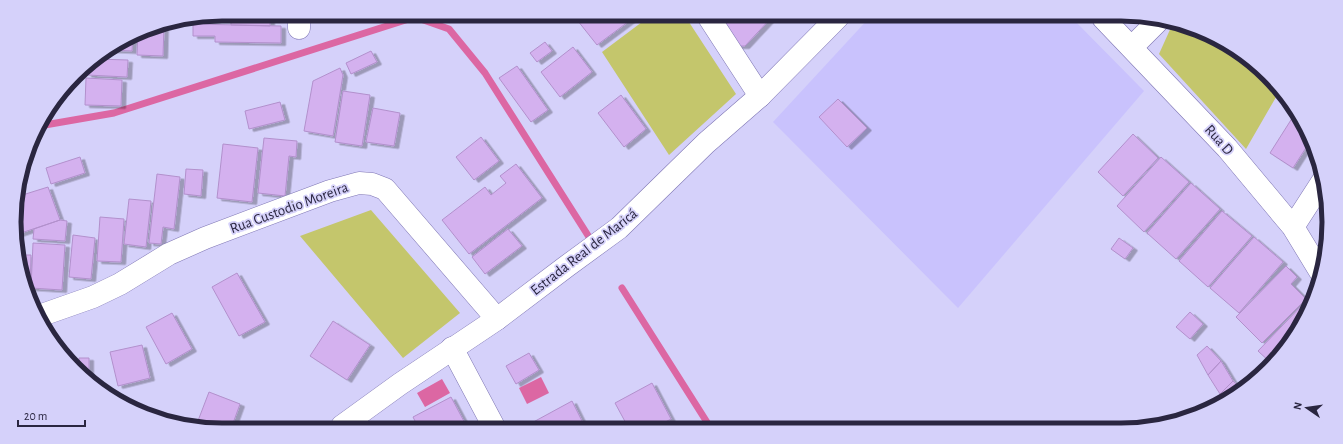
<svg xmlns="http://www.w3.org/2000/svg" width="1343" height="444" font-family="'Alegreya Sans',sans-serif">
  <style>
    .built { fill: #c9c2fd }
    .green { fill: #c4c66c }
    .water { fill: #dc67a3 }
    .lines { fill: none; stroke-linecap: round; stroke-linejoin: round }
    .stream { stroke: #dc67a3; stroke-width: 7 }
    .building { fill: #d4b1ef; stroke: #b290cc; filter: url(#shadow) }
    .street-casing { stroke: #7f76b4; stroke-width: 23 }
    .secondary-casing { stroke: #7f76b4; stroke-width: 23 }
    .street { stroke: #fff; stroke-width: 22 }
    .secondary { stroke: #fff; stroke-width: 22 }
    .labels { text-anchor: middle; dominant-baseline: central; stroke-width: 3.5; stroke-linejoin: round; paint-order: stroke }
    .street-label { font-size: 15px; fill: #2a2640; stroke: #d5d1fa }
    .rim { fill: none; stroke: #2a2640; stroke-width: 5 }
  </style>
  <defs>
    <filter id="shadow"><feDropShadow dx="4.5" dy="2.5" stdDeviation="0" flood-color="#0004"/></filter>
  </defs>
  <rect width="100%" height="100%" fill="#d5d1fa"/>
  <path class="built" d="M870,17L1072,18L1144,91L958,308L773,122Z"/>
  <path class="green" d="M650,16H685L736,94L669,155L602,52Z
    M1173,23L1237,49L1279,92L1246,149L1159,54Z
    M371,210L460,313L403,358L300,236Z"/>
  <path class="water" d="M541,377L549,393L527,404L519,388Z
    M442,379L450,393L425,407L417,393Z"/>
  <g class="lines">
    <path class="stream" d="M39,126L114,113L415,17L449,29L485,73L589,237
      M622,288L710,427"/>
  </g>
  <path class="building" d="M231,14H270V26L231,25Z
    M318,14L370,15V18L318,16Z
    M574,16H636L597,45Z
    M717,16H771L772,17L745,46H735Z
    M193,24L281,26V43L215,42V36H193Z
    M164,26L163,56L137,55L138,33L143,30Z
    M133,36L132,51L110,50Z
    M545,42L552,51L537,62L530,53Z
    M573,47L592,72L560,97L541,72Z
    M371,51L377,62L351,74L346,63Z
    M96,59L128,60L127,77L87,75L88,64Z
    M517,66L548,110L531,122L499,78Z
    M340,68L343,75L333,136L304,131L313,81Z
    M86,78L122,80L121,106L85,105Z
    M343,91L370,95L362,146L335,142Z
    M621,95L646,129L624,147L598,113Z
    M838,99L867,128L847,147L819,117Z
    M280,102L285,120L249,129L245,111Z
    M373,108L400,113L394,146L366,142Z
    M1296,112L1309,143L1293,168L1270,153Z
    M1133,134L1158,158L1123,196L1098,172Z
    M481,137L499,161L474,180L456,157Z
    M264,138L297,141L296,157L289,156L285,196L258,193Z
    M223,144L258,148L252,202L217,198Z
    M80,157L85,173L51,184L46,168Z
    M1161,157L1189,182L1144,232L1117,206Z
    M516,164L542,198L469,254L442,220L485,187L491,195L506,183L500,176Z
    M186,169L203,170L201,196L184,194Z
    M157,174L180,177L174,229L163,227L161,244L149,243Z
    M1191,183L1220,209L1176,259L1147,233Z
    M48,187L60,220L18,234L16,197Z
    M129,199L151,201L146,247L124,244Z
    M1222,211L1252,236L1208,287L1179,261Z
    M100,217L124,219L121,262L97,261Z
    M60,220L67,221L65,241L33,239L34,229Z
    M508,229L522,246L485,274L472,257Z
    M73,235L95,238L91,279L69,277Z
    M1254,237L1283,262L1239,313L1210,288Z
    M1119,238L1133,248L1125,259L1111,249Z
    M33,243L65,245L62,290L31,288Z
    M20,255H31L30,295L21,276Z
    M1286,266L1297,277L1291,284L1306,299L1262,343L1236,317Z
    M237,273L265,322L239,336L212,287Z
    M1306,301L1309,304L1301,326L1271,363L1258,351Z
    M1190,312L1203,324L1190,339L1176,327Z
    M172,313L192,349L166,364L146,327Z
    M333,321L370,345L347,380L310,356Z
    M142,345L150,378L118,386L110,352Z
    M1207,346L1221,361L1208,375L1197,355Z
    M529,353L539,370L516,384L506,366Z
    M79,358H89V378L79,367Z
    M1221,361L1233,381L1220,394L1208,375Z
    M1233,381L1242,389L1224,401L1220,394Z
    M652,383L671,419L656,427H628L615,403Z
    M209,392L240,404L232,426H196Z
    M451,397L467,427H418L413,417Z
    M572,401L585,427H526V426Z"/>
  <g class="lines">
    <defs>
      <path id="street" d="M708,16L760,96
        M1103,18L1227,148L1293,227L1321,273
        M299,28V14
        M1132,47L1161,18
        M1293,227L1324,179
        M39,316L93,297L120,284L169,254L205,238L330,191L359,183L372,184L385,189L497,319
        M452,348L494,427"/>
      <path id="secondary" d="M342,426L400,384L497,319L567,266L619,228L706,143L760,96L838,17"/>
    </defs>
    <use href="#street" class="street-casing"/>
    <use href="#secondary" class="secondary-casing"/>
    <use href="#street" class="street"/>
    <use href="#secondary" class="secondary"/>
  </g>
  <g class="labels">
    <g class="street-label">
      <text transform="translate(1219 140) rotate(48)">Rua D</text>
      <text transform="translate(289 208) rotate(-20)">Rua Custodio Moreira</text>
      <text transform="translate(584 252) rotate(-38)">Estrada Real de Maricá</text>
    </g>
  </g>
  <path d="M0 0H1343V444H0ZM222 21H1121A201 201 0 0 1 1322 222V222A201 201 0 0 1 1121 423H222A201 201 0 0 1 21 222V222A201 201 0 0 1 222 21Z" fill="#d5d1fa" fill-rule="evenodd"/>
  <path class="rim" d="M222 21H1121A201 201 0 0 1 1322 222V222A201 201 0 0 1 1121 423H222A201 201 0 0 1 21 222V222A201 201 0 0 1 222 21Z"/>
  <g transform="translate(1307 408) rotate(283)" stroke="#d5d1fa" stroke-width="3" paint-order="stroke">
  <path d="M0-3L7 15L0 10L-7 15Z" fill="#2a2640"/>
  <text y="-6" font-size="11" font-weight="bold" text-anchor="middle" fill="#2a2640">N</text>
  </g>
  <path d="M18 420v6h67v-6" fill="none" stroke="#2a2640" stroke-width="2"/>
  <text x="24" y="420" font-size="12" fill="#2a2640" stroke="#d5d1fa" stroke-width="3" paint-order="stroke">20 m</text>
</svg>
